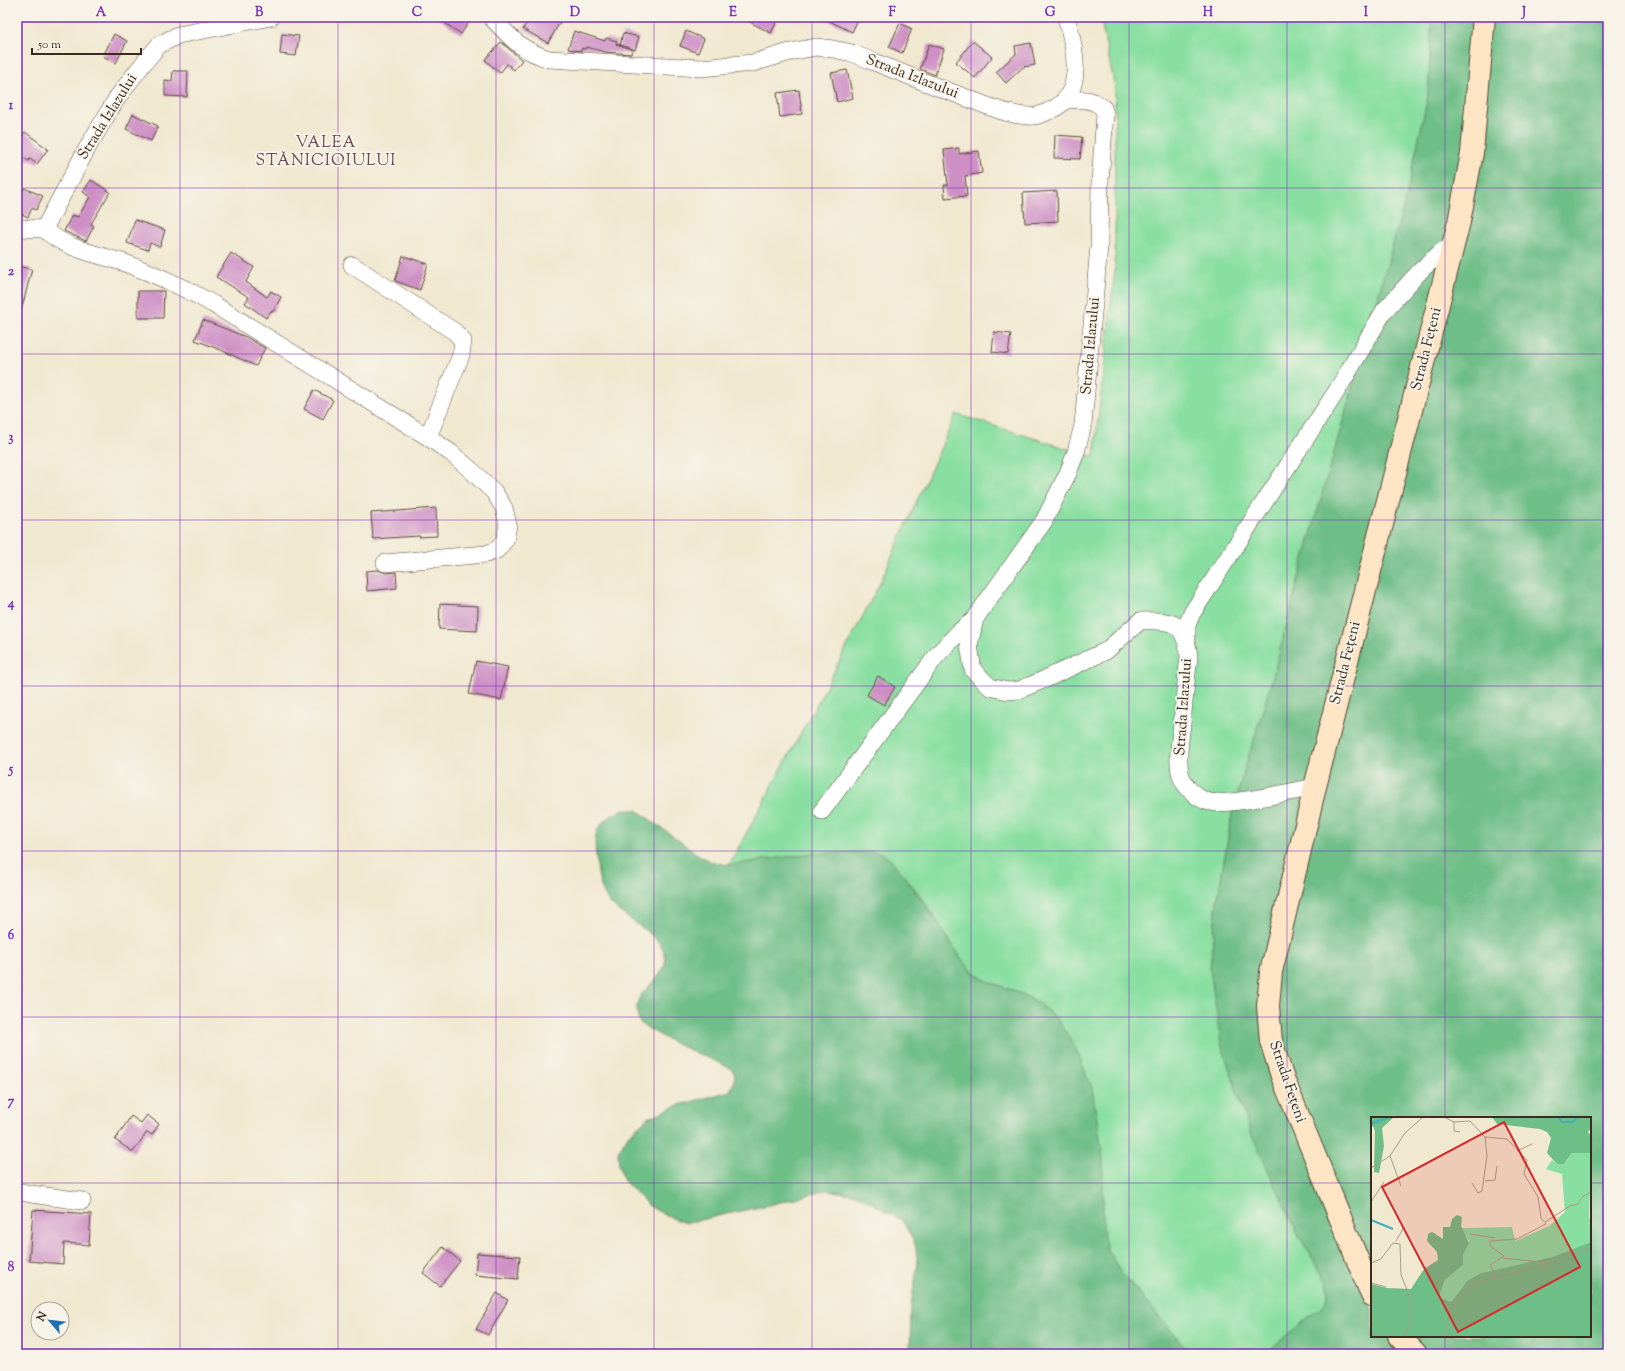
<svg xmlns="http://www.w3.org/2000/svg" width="1625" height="1371" font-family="'Sorts Mill Goudy',serif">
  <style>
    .green { fill: #89dfa1; stroke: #628460 }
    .forest { fill: #6ebe87; stroke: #547452; fill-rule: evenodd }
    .building { fill: #ce8fc5 }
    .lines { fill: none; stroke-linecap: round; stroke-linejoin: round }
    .street-casing { stroke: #564639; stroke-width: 18 }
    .secondary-casing { stroke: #564639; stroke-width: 24 }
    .street { stroke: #fff; stroke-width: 17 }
    .secondary { stroke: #fde5c5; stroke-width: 22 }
    .grid { fill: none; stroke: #7b2cbf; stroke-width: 1; stroke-opacity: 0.55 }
    .labels { text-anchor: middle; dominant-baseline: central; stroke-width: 3.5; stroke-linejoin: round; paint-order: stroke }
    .street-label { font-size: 15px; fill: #3b2a1e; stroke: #f7f3e8 }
    .neighbourhood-label { font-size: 16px; letter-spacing: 1px; fill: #6e4d58; stroke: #f7f3e8 }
    .inset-river { fill: none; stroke: #41aebf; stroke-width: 2 }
    .inset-road { fill: none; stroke: #a89c89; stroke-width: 1 }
    .view { fill: #d62828; fill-opacity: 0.15; stroke: #d62828; stroke-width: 2 }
    .inset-edge { fill: none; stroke: #3b2a1e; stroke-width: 2 }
    .neatline { fill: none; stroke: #7b2cbf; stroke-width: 1.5 }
    .grid-label { font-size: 13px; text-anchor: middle; font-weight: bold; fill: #7b2cbf }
  </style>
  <rect width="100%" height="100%" fill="#f7f3e8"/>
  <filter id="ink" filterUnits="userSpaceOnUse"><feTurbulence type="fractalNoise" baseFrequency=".025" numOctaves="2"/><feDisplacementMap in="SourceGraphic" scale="8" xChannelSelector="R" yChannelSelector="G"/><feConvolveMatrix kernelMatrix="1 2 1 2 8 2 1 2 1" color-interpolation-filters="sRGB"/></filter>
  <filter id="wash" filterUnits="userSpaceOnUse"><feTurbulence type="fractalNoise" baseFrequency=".012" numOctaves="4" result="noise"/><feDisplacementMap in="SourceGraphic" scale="16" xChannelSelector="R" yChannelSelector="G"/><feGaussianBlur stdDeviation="0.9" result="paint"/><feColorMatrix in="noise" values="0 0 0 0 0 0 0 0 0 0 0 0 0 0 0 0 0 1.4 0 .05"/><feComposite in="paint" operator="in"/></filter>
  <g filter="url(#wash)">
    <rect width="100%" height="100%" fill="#f1e8d0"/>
    <path class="green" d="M1100,17H1432L1428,96L1406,198L1300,573L1274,673L1233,809L1217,902L1210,969L1298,1234L1327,1282L1329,1292L1325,1303L1266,1354H1191L1122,1273L1107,1250L1103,1232L1102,1203L1058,1020C1043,1008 1030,997 1012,990C998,984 985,982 974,972C963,963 956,950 948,938C930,911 908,874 883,854L729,865L817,704L879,585L956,414L1094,457L1115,268V87Z"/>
    <path class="forest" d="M1432,17H1608V1354H1266L1325,1303L1329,1292L1327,1282L1298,1234L1250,1131L1221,1043L1210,969L1217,902L1233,809L1274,673L1300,573L1406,198L1428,96ZM1372,1118H1590V1336H1372Z
      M622,810H637L697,854L711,862L729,865L813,853L876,852L883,854L893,862L924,903L961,958L973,972L986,981L1012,990L1036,1001L1058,1020L1074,1045L1092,1088L1103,1157V1232L1107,1250L1122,1273L1191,1354H910L911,1305L918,1262L915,1244L902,1220L858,1195L827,1190L773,1204L686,1223L667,1216L649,1206L624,1181L619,1165L618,1152L628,1135L648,1118L676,1106L730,1091L734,1082L735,1075L732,1069C700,1054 667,1042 639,1022C637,1015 636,1008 638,1001C645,985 669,974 665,955C661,933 620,918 607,899C599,887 597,869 596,855C593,828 599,822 622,810Z"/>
    <g id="blocks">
      <path class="building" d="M436,17H462L469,22L461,34Z
        M530,17H553L560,22L548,43L523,29Z
        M740,17H779L771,33Z
        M821,17H859L852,32Z
        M900,23L912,29L902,53L889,47Z
        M574,31L605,41L606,38L617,41L616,44L632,49L631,54L605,52L586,47L585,49L582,48L581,51L568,49Z
        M686,31L704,39L698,53L680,46Z
        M623,33L639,37L635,50L620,45Z
        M114,34L127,41L116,63L103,56Z
        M282,34L299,36L296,56L280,54Z
        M973,41L992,57L975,78L956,62Z
        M501,42L522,60L514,70L507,64L500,73L485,60Z
        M1031,43L1035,65L1023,67L1006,83L996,72L1016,54L1015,46Z
        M929,44L944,49L935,75L920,69Z
        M847,70L853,98L837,102L831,73Z
        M173,71H188L187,97L165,96V80L172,81Z
        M799,90L802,114L780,117L777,93Z
        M133,114L158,126L151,141L126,129Z
        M25,132L48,149L37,164L30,159L28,161L17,153V142Z
        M1055,135L1082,137L1080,159L1054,158Z
        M959,148V154L979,151L982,173L965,176L967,196L945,198L944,185H948L944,150Z
        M91,180L110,192L91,224L94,226L86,241L64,231L72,215L78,217L90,197L83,192Z
        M24,188L43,196L36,210L32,208L28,217L17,212V204Z
        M1057,191L1058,221L1025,223L1023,193Z
        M135,220L165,230L160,247L150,243L148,250L127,243Z
        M231,253L254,267L246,282L267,297L271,291L281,297L273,312L271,311L266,318L245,303L249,297L216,277Z
        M403,256L428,264L420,290L395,281Z
        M17,266L32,269L21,311H17Z
        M138,291H164L163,318H138Z
        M203,320L246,337L265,348L256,366L221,350L195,340Z
        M994,332L1011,334L1008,354L992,352Z
        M314,390L333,400L323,419L304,409Z
        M436,508L437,536L419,537V536L373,539L371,513Z
        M378,570L386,573L396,572L397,588L367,591L366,571Z
        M440,604L478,606L477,631L439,629Z
        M476,661L508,667L501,700L469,694Z
        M878,676L895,687L884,705L867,695Z
        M147,1115L159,1124L152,1135L147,1132L133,1152L115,1140L131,1116L141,1123Z
        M33,1210L91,1214L89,1245L64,1243L63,1264L29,1261Z
        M443,1247L460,1261L440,1286L423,1273Z
        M477,1253L520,1256L518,1279L475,1275Z
        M497,1293L508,1300L488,1335L476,1329Z"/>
    </g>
  </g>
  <g filter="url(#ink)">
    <use href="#blocks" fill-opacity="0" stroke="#564639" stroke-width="1"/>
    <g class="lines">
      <defs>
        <path id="street" d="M491,17C511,38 520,50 549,59L700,68L753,63L790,52L816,47L833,49L852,53C887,67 921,81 956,94C979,102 1004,115 1029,116C1036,117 1043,114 1049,111C1087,96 1075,47 1066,17
          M1065,100C1081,99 1091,98 1103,108L1105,114L1100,182L1099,246L1083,425L1076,452L1068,473L1044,521L985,604L975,619L969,645L973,670L990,687L1008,691L1019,690L1043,680L1106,651L1140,621C1172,620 1185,621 1189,657C1186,679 1184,701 1182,724C1180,739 1177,757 1180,772C1182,784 1195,797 1206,801C1225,808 1292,791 1315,787
          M17,228L44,229
          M44,229C65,249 97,254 125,263C155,274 185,288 213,304L428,437L451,453L472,471L494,492L504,508L508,525L505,540L497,550L486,554L385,563
          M44,229L89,145L117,98L142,65L159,45L178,35L271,17
          M352,265L455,332L463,341L461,355L428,437
          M1187,641V625L1192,613L1338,389L1384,311L1420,271L1440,253L1454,243
          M822,811L937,655L959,632L975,619
          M17,1191L31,1194L82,1201"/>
        <path id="secondary" d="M1372,1295L1282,1076L1271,1041L1268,1006L1271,972L1315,787L1459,222L1472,153L1484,17
          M1399,1336L1416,1354"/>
      </defs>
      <use href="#street" class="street-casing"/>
      <use href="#secondary" class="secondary-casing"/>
      <use href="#street" class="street"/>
      <use href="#secondary" class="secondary"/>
    </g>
  </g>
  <path class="grid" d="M180,17V1354M338,17V1354M496,17V1354M654,17V1354M812,17V1354M971,17V1354M1129,17V1354M1287,17V1354M1445,17V1118M17,188H1608M17,354H1608M17,520H1608M17,686H1608M17,851H1608M17,1017H1608M17,1183H1372M1590,1183H1608M1445,1336V1354"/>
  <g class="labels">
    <g class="street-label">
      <text transform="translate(912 77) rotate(21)">Strada Izlazului</text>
      <text transform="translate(108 117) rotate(-58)">Strada Izlazului</text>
      <text transform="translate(1091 346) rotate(-85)">Strada Izlazului</text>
      <text transform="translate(1427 349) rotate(-76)">Strada Fețeni</text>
      <text transform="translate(1346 663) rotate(-76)">Strada Fețeni</text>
      <text transform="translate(1184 707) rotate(-86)">Strada Izlazului</text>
      <text transform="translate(1287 1082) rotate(71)">Strada Fețeni</text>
    </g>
    <g class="neighbourhood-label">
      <text x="326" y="143">VALEA<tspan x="326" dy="18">STĂNICIOIULUI</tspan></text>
    </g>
  </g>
  <g transform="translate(1371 1117)">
    <rect width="220" height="220" fill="#f1e8d0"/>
    <path d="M201,36H220L218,102L220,103V125L181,140L110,156L97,163L80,185L68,180L74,163L92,148V138L98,124L90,111L141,110L144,124L178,109L194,95L191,57L175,52L181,43L186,47L195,45Z" fill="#89dfa1"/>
    <path d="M0,0H23L11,11L13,29L8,56L3,55L4,14L2,9L0,10ZM121,0H220V11L217,15L220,19V36H201L193,47H186L176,36L180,21L176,15L169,12L126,7ZM86,98L91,100L90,109L98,126L92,138V148L74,163L68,180L80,185L97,163L110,156L181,140L220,125V220H0V167L16,171L40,172L53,152L67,143L66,135L56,124L57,117L61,115L72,122V110H79L81,102Z" fill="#6ebe87"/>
    <path class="inset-river" d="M187,0L191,5H201L207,0M0,7L18,0M0,103L22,112"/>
    <path class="inset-road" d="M73,0L83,5L99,4L114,20L116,39L111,74L107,76L101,66M83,5V14L89,15M114,20L136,22L156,43L153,57L167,80L170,101L175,107L146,122L119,124V129L133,139L119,148L125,160M146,34L161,27M19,39L30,69M0,51L19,39L34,16L52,0M114,64L124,63L126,49M0,85L13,65M174,105L199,89L207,87L211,80L220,75M99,117L124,121M25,124L33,110M132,141L179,146M0,146L10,142L22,126L29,127L30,158L39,180V209L32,220M0,166L15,170M74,220L80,192L103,166L182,146L220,130"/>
    <path class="view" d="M133,5L209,150L87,215L11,70Z"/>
    <rect width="220" height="220" class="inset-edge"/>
  </g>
  <rect width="1625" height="1371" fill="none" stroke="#f7f3e8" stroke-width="44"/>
  <g transform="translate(50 1321) rotate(298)"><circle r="19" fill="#f7f3e8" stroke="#aca397"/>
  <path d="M0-3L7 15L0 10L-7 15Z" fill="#1f6fb2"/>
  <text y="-6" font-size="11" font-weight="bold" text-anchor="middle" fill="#3b2a1e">N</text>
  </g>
  <path d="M32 48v6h109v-6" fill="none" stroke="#3b2a1e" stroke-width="2"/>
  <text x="38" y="48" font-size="12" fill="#3b2a1e" stroke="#f7f3e8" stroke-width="3" paint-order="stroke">50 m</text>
  <rect x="22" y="22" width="1581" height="1327" class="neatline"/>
  <g class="grid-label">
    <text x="101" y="16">A</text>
    <text x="259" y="16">B</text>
    <text x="417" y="16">C</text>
    <text x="575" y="16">D</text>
    <text x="733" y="16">E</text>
    <text x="892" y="16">F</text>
    <text x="1050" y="16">G</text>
    <text x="1208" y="16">H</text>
    <text x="1366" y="16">I</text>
    <text x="1524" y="16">J</text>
    <text x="11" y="109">1</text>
    <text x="11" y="275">2</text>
    <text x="11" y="441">3</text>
    <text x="11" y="607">4</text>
    <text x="11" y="773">5</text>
    <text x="11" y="939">6</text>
    <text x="11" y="1105">7</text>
    <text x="11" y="1271">8</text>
  </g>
</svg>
